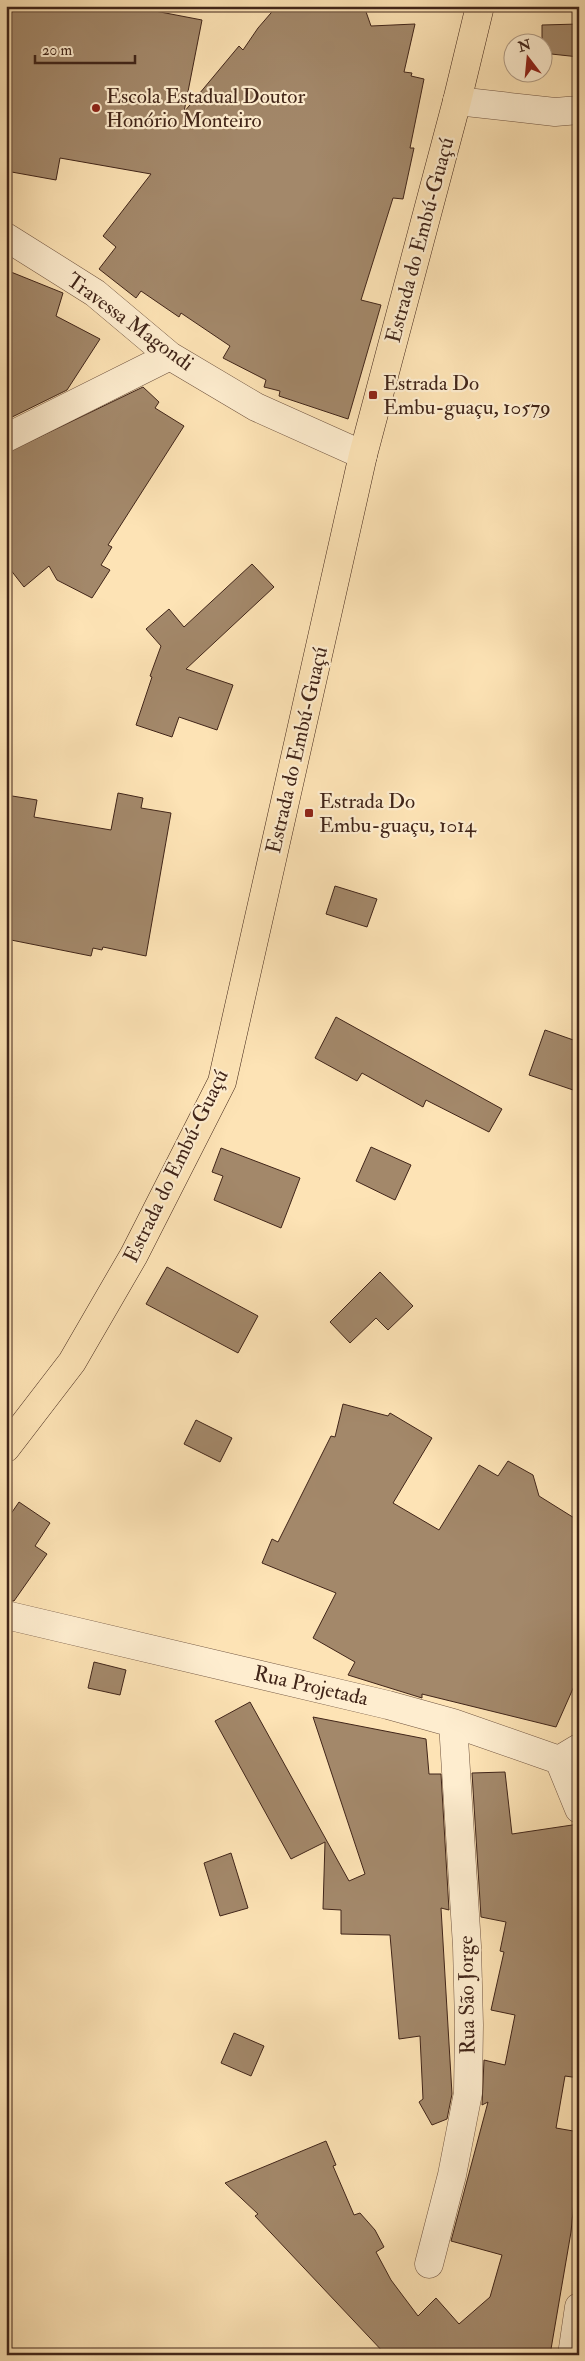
<svg xmlns="http://www.w3.org/2000/svg" width="585" height="2361" font-family="'IM FELL Double Pica',serif">
  <style>
    .building { fill: #a3886a; stroke: #412519 }
    .lines { fill: none; stroke-linecap: round; stroke-linejoin: round }
    .minor-casing { stroke: #705440; stroke-width: 29 }
    .major-casing { stroke: #412519; stroke-width: 29 }
    .minor { stroke: #feedcf; stroke-width: 28 }
    .major { stroke: #fde3b5; stroke-width: 28 }
    .poi-dot { fill: #8f2418; stroke: #feedcf; stroke-width: 2 }
    .labels { text-anchor: middle; dominant-baseline: central; stroke-width: 4.5; stroke-linejoin: round; paint-order: stroke }
    .poi-label { font-size: 21px; fill: #412519; stroke: #feedcf; text-anchor: start }
    .street-label { font-size: 21px; fill: #412519; stroke: #feedcf }
  </style>
  <rect width="100%" height="100%" fill="#fde3b5"/>
  <filter id="stains"><feTurbulence type="fractalNoise" baseFrequency=".004" numOctaves="4"/><feColorMatrix values="0 0 0 0 .2 0 0 0 0 .09 0 0 0 0 .02 0 0 0 .5 -.17"/></filter>
  <radialGradient id="worn" r=".72"><stop offset=".6" stop-color="#630" stop-opacity="0"/><stop offset="1" stop-color="#630" stop-opacity=".3"/></radialGradient>
  <path class="building" d="M6,6H129L202,20L184,112L239,46L243,50L258,28L277,6H364L371,26L415,24L404,72L412,73L411,76L424,79L410,148H414L403,199L393,198L361,300L381,305L348,419L279,396L280,391L264,387L266,380L223,358L230,346L181,313L179,317L141,291L136,298L99,269L116,247L103,236L151,174L60,158L56,180L6,171Z
    M579,24V57L542,53V25Z
    M6,270L63,293L56,316L100,339L67,390L6,420Z
    M143,387L159,402L155,408L184,426L108,545L112,547L101,565L110,570L92,598L57,580L49,566L24,587L6,564V453Z
    M252,564L274,587L186,669L233,685L217,730L179,717L172,737L136,725L152,677L150,676L161,646L146,629L169,609L184,627Z
    M118,793L143,798L141,808L171,813L146,956L103,947L102,950L93,948L91,956L6,939V795L37,800L34,817L111,830Z
    M335,886L377,899L367,927L326,914Z
    M336,1017L502,1109L489,1132L426,1100L423,1107L362,1073L357,1081L315,1058Z
    M545,1030L579,1042V1092L529,1075Z
    M371,1147L411,1165L395,1200L356,1181Z
    M221,1148L300,1178L281,1228L214,1200L223,1176L212,1172Z
    M167,1267L258,1316L238,1353L146,1304Z
    M380,1272L413,1306L388,1330L376,1318L350,1343L330,1322Z
    M343,1404L388,1416L390,1413L432,1438L393,1503L439,1530L479,1465L498,1476L508,1461L533,1475L539,1496L579,1521V1675L556,1727L422,1694V1698L348,1675L355,1662L313,1638L336,1593L262,1563L272,1539L278,1542L331,1436L335,1437Z
    M196,1420L232,1438L220,1462L184,1444Z
    M19,1502L50,1523L35,1546L47,1554L14,1601L6,1600V1521Z
    M94,1662L126,1670L120,1695L88,1688Z
    M250,1702L349,1881L365,1874L313,1717L426,1739L429,1774H441L449,1910L441,1908L452,2094L447,2119L432,2125L419,2102L423,2099L420,2036L399,2039L390,1935L341,1934V1910L323,1909L325,1842L291,1859L215,1721Z
    M505,1772L512,1834L579,1824V2078L565,2076L556,2128L579,2132V2150L571,2232L550,2355H386L255,2216L258,2214L225,2183L326,2141L336,2165L333,2166L354,2215L360,2213L375,2230L384,2247L376,2252L391,2280L418,2316L436,2298L459,2324L490,2297L502,2255L451,2241L488,2102L482,2105L484,2060L505,2065L515,2015L491,2010L504,1952L500,1951L506,1922L481,1917L472,1773Z
    M231,1853L248,1908L220,1916L204,1863Z
    M234,2033L264,2046L251,2076L221,2063Z"/>
  <g class="lines">
    <defs>
      <path id="minor" d="M457,101L555,112L579,110
        M6,237L95,293L170,356L256,407L363,455
        M6,438L170,356
        M6,1615L388,1705L453,1723L559,1760L579,1809
        M559,1760L579,1748
        M429,2264L452,2175L468,2093L469,2025L467,1946L453,1723
        M572,2355L579,2307"/>
      <path id="major" d="M6,1448L72,1362L134,1255L222,1082L363,455L457,101L480,6"/>
    </defs>
    <use href="#minor" class="minor-casing"/>
    <use href="#major" class="major-casing"/>
    <use href="#minor" class="minor"/>
    <use href="#major" class="major"/>
  </g>
  <g class="poi-dot">
    <circle cx="96" cy="108" r="5"/>
    <rect x="368" y="390" width="10" height="10" rx="2.5"/>
    <rect x="304" y="808" width="10" height="10" rx="2.5"/>
  </g>
  <g class="labels">
    <g class="poi-label">
      <text x="106" y="96">Escola Estadual Doutor<tspan x="106" dy="24">Honório Monteiro</tspan></text>
      <text x="383" y="383">Estrada Do<tspan x="383" dy="24">Embu-guaçu, 10579</tspan></text>
      <text x="319" y="801">Estrada Do<tspan x="319" dy="24">Embu-guaçu, 1014</tspan></text>
    </g>
    <g class="street-label">
      <text transform="translate(420 240) rotate(-75)">Estrada do Embú-Guaçú</text>
      <text transform="translate(130 322) rotate(36)">Travessa Magondi</text>
      <text transform="translate(297 750) rotate(-77)">Estrada do Embú-Guaçú</text>
      <text transform="translate(176 1166) rotate(-64)">Estrada do Embú-Guaçú</text>
      <text transform="translate(311 1686) rotate(13)">Rua Projetada</text>
      <text transform="translate(467 1995) rotate(-91)">Rua São Jorge</text>
    </g>
  </g>
  <rect width="585" height="2361" fill="none" stroke="#fde3b5" stroke-width="25"/>
  <rect x="8" y="8" width="570" height="2346" fill="none" stroke="#412519" stroke-width="2.5"/>
  <rect x="12" y="12" width="560" height="2336" fill="none" stroke="#412519"/>
  <g transform="translate(528 58) rotate(344)"><circle r="24" fill="#feedcf" stroke="#b29d86"/>
  <path d="M0-4L9 19L0 12L-9 19Z" fill="#8f2418"/>
  <text y="-8" font-size="14" font-weight="bold" text-anchor="middle" fill="#412519">N</text>
  </g>
  <path d="M35 55v8h100v-8" fill="none" stroke="#412519" stroke-width="2.5"/>
  <text x="42" y="55" font-size="15" fill="#412519" stroke="#feedcf" stroke-width="4" paint-order="stroke">20 m</text>
  <rect width="100%" height="100%" filter="url(#stains)"/>
  <rect width="100%" height="100%" fill="url(#worn)"/>
</svg>
